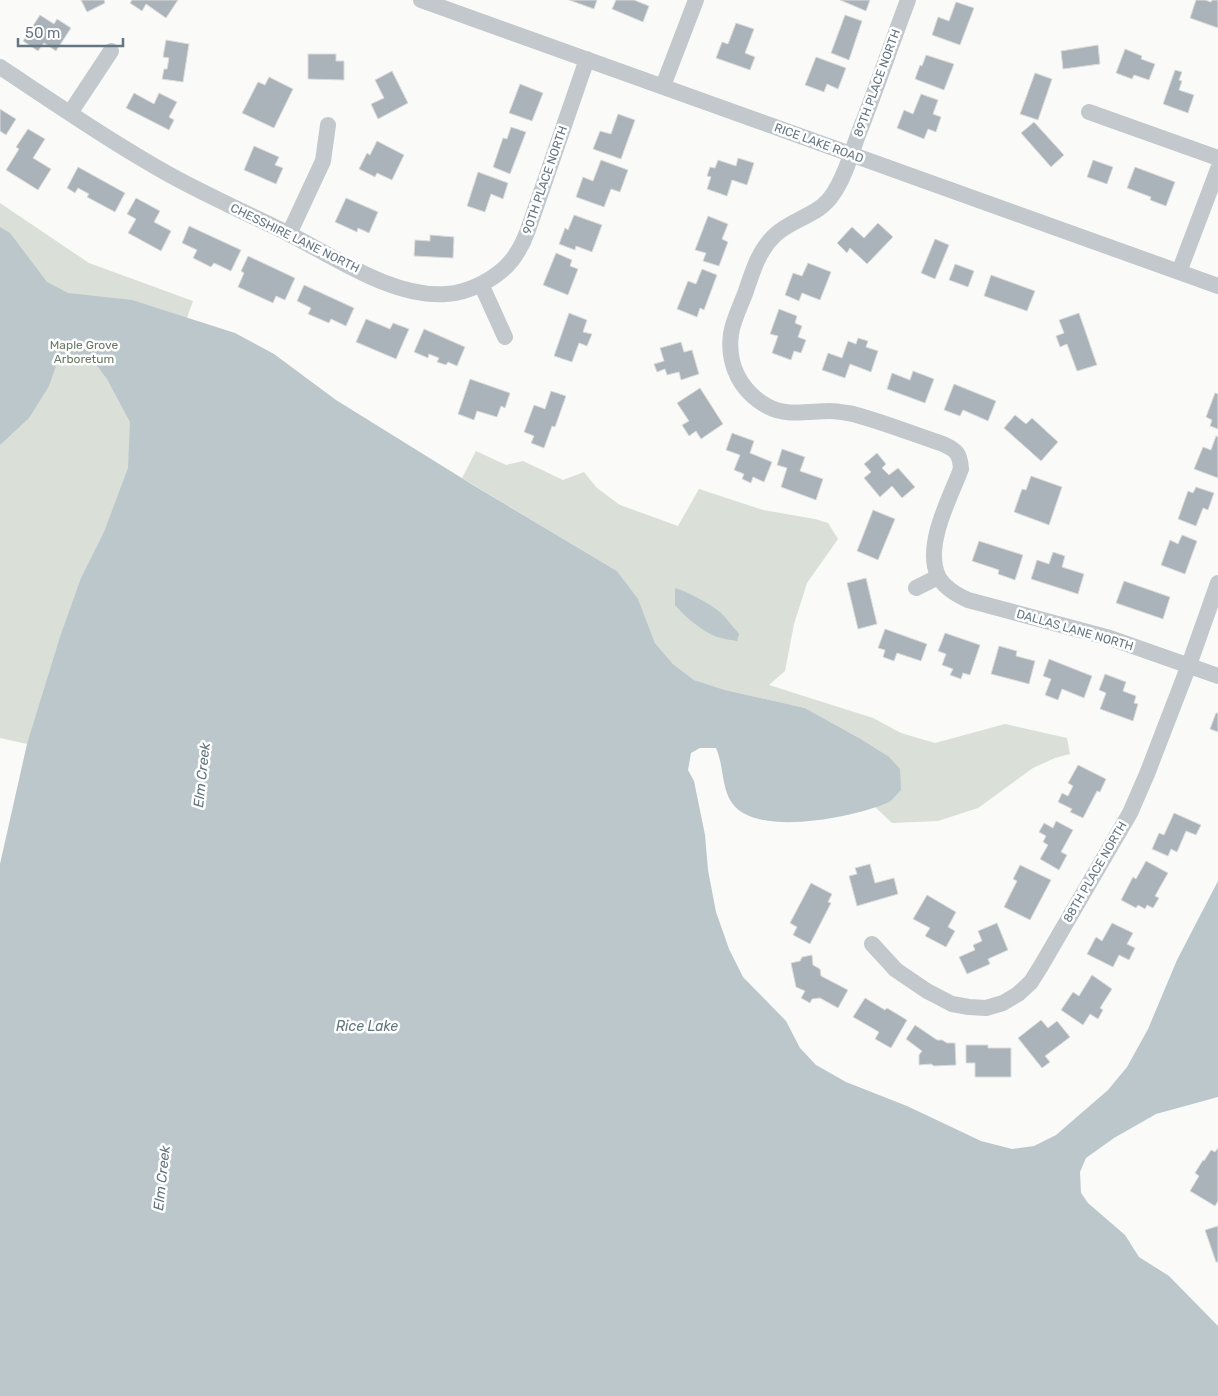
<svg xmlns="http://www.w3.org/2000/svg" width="1218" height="1396" font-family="Rubik,sans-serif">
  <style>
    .green { fill: #dadfd7 }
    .water { fill: #bbc7cb }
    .building { fill: #aab3b9; stroke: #dcdcda }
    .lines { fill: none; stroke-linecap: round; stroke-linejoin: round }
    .minor { stroke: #c3c8cc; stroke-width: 16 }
    .labels { text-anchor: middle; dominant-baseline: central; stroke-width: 5; stroke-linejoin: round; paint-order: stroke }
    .street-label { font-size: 12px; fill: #657683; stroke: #fff }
    .park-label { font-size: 12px; fill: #687a64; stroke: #fff }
    .water-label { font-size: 14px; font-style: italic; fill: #60757c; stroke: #fff }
  </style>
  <rect width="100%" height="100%" fill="#fafaf8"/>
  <path class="green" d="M0,203L89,263L193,301L97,572L27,744L0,738Z
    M476,451L506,465L523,461L563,480L584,472L597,488L620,505L678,526L699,489L763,510L815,519L828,523L838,539L807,583L794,624L785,671L769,685L873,718L901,733L935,743L1005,724L1067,738L1070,754L1055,758L1033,768L978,808L938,821L892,823L875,807L888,802L859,738L805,708L725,690L694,680L673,664L655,643L638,600L617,571L462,478Z"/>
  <path class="water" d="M0,227L10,233L47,282L68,293L132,300L235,333L274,354L336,400L473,485L617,571L638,599L655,643L673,664L694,680L725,690L805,708L859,738L889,757L900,769L901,790C897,794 892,801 887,803C854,817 756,838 732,803C721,787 724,766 716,748H700L691,753L688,770L694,781L705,835L708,870L716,912L729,949L743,977L786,1021L800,1048L816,1065L846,1082L907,1106L981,1141L1012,1149L1034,1146L1056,1135L1108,1090L1127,1067L1148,1029L1177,960L1218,881V1097L1156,1114L1114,1138L1086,1158L1080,1172L1081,1193L1088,1203L1125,1235L1139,1257L1169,1276L1218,1326V1396H0V864L27,744L60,637L81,578L104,532L128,468L130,422L107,379L98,367L89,358L71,354L58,360L49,386L29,418L0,445Z
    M675,588C690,593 709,603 721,613C727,619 733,627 739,634L737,641C731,640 724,639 717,637C701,630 686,618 675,605Z"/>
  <path class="building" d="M81,0H104L105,3L87,12Z
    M132,0H178L166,18L146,4L142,11L130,3Z
    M569,0H597L594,9Z
    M616,0H634L649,6L643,22L612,9Z
    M840,0H870L866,11Z
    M1196,0H1205L1211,2L1212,0H1218V28L1190,18Z
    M956,2L974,8L960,45L932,35L938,17L949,21Z
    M40,15L54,24L57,19L71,28L56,51L44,43L38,51L23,41Z
    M845,15L862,21L849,60L831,53Z
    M736,23L754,29L745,53L755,57L750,70L716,58L722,42L728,44Z
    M166,40L189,44L183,82L162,79L164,69H167L169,58L163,57Z
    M1098,45L1100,64L1063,69L1061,51Z
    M1125,49L1142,56L1141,59L1155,64L1149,80L1134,75L1132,79L1116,73Z
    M308,54H336V61H344V80L308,79Z
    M926,55L954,64L944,90L915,79L920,65L922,66Z
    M816,57L846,68L838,89L827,84L824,92L805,85Z
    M1175,70L1182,72L1179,80L1182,81L1179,90L1194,95L1188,113L1163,104Z
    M392,71L408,103L378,119L371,104L384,98L375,80Z
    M1035,73L1052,79L1038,120L1020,114Z
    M269,77L293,89L274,128L242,113L258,82L265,85Z
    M520,84L543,93L532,121L509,113Z
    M134,93L154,104L159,93L177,102L169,117L174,120L169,130L126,108Z
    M921,94L938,100L933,114L941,117L936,132L928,129L924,139L897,128L904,110L913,114Z
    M0,109L16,119L6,135L0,131Z
    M618,114L635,120L621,159L593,149L600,131L611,134Z
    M1034,122L1064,155L1051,167L1021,133Z
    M511,127L526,132L510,174L493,167L503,138L507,139Z
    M28,129L45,139L33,158L51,169L38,190L6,170L19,149L16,147Z
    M377,141L404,155L392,180L377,173L375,177L359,169L367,153L370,155Z
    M254,146L279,157L275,165L283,168L276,184L244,170Z
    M738,158L754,163L747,185L732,180L727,196L707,189L711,177L707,176L710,167L715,168L718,160L736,166Z
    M601,160L628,170L620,192L611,189L604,207L576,197L583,177L593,181Z
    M1093,160L1113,167L1107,184L1087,177Z
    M78,167L125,193L115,212L87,197L89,194L78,188L75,193L67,188Z
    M1135,167L1175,182L1166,206L1150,200L1151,197L1127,188Z
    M478,172L508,183L503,199L491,194L485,212L467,206Z
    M136,198L160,211L154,222L171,231L161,251L128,233L136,219L127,214Z
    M346,198L378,212L369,233L358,228L357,232L335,222Z
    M574,215L602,225L592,252L576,246L575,250L559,244L565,228L568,230Z
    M708,216L728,224L722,239L728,242L719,266L703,261L706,253L695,250Z
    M878,223L893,237L867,264L850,248L847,253L837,243L852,227L864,238Z
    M189,226L241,250L231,271L214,263L211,267L193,258L197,250L182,243Z
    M430,235L454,237L453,258L414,256L415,240L430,241Z
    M935,239L949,245L935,279L921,273Z
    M556,253L572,260L570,266L578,269L568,295L543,285Z
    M248,256L295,278L285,300L276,296L273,303L238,287L244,273L241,271Z
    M808,263L831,272L820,300L802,293L799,301L785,295L793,273L802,276Z
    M955,264L974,271L968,287L949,280Z
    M702,269L717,275L704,310L700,308L697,317L677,309L688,281L696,284Z
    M991,275L1035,291L1027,311L984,296Z
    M304,285L354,308L346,326L331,319L329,323L308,314L311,308L297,301Z
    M779,309L797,316L795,323L802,326L798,337L806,340L801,353L794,351L791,360L772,353L778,336L770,334Z
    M569,313L587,320L583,332L592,334L587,346L579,343L572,362L554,356Z
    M1079,313L1097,365L1077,371L1067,344L1060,347L1056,336L1064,333L1059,320Z
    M366,319L390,329L393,323L409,329L396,359L356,342Z
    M424,329L465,347L457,366L448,362L446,365L437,362L439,358L429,354L428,358L414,352Z
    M858,338L868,341L866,347L878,351L871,372L850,364L845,378L822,370L828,353L842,358L848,341L856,344Z
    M681,342L684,352L692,350L699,374L681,380L679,372L667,375L665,369L657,372L654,364L664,361L660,348Z
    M913,371L934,379L925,403L887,389L892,373L910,380Z
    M470,379L510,393L505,408L501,406L497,417L477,411L474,420L458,414Z
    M954,384L996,401L988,421L963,410L960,416L944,410Z
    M700,388L723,424L701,439L696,431L689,436L682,425L689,421L677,403Z
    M551,391L566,396L555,427L552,426L544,448L531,443L534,436L524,432L534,405L545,409Z
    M1215,393L1218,394V429L1210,426L1212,420L1206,417Z
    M1015,415L1026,424L1032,418L1058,442L1041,461L1004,428Z
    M732,433L754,441L750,453L772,462L764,482L753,477L751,483L742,479L744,474L734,470L740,455L726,450Z
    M1216,436L1218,437V478L1194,469L1203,447L1211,450Z
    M782,449L805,457L800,471L823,479L816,500L781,487L787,468L777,465Z
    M877,453L886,464L882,468L889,475L898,468L915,487L902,498L892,486L880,497L864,478L871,472L864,464Z
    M1031,476L1062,487L1049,525L1014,512L1022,489L1026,490Z
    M1196,487L1214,493L1208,510L1203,508L1196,526L1178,519L1188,491L1193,493Z
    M873,510L895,519L878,560L857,551Z
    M1182,535L1197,541L1185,574L1161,565L1170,540L1178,544Z
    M979,541L1023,555L1015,580L998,574L999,570L972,561Z
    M1053,552L1065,556L1062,567L1084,574L1078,594L1031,579L1037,560L1049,564Z
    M866,578L877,624L858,629L847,583Z
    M1124,581L1170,597L1163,619L1116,603Z
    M885,629L927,644L921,661L897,653L894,661L883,657L885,650L878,648Z
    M945,633L980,645L970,675L963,673L961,679L950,675L953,669L942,665L946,654L938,651Z
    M999,646L1017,651L1016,656L1035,661L1029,684L991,674Z
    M1049,659L1092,676L1084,698L1062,689L1058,700L1045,695L1051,679L1043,676Z
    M1105,674L1126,682L1123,691L1136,696L1134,703L1138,704L1133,721L1100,709L1106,693L1099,690Z
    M1216,713H1218V732L1210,729Z
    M1078,765L1106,779L1100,792L1097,791L1083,818L1070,812L1072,809L1058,802L1062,793L1068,796L1073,786L1068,783Z
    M1174,813L1201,825L1196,835L1186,831L1177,852L1171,849L1168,856L1152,849L1159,833L1164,835Z
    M1056,821L1073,830L1061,852L1067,855L1059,870L1040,859L1048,845L1043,842L1046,836L1039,832L1044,823L1053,828Z
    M1146,861L1168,873L1155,896L1159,898L1153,908L1147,905L1145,909L1138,905L1136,908L1121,900L1133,877L1136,879Z
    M870,864L875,883L894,878L898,894L857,906L849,876L857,874L855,868Z
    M1020,865L1051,880L1030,920L1004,907L1017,881L1013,879Z
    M811,883L832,894L828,902L831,903L810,944L793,935L797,927L790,923Z
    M927,895L956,912L948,927L955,931L946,947L925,936L930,928L913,919Z
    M997,923L1008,950L988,959L990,964L967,974L959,957L975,950L973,945L982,941L978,931Z
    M1112,923L1133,933L1127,944L1135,948L1129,960L1119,955L1113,967L1087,954L1096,937L1102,941Z
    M812,955L813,965L820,969L821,976L848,990L838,1008L820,998L812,999L810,1003L801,998L805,991L796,987L791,963L800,961L802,957Z
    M1092,975L1112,989L1100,1008L1103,1010L1098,1019L1090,1014L1083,1025L1061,1010L1073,992L1079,996Z
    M865,998L885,1010L887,1008L907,1020L891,1048L875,1039L879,1032L853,1017Z
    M1041,1020L1048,1028L1057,1021L1070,1037L1045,1056L1050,1062L1042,1068L1018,1038Z
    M915,1025L937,1040H942L947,1043H955L956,1065L934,1066L931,1064L919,1065V1055L922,1051L906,1039Z
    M966,1045H988V1048H1011V1077H975V1063H966Z
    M1218,1148V1201L1215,1206L1190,1191L1199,1176L1195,1173L1203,1160L1204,1161L1211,1150L1215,1152Z
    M1218,1226V1262H1216L1205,1230Z"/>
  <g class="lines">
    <path class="minor" d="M421,0L1218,286
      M908,0C891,45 876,90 858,135C851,154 845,177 833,194C819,216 793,218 775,235C759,250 753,270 746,291C741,305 733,320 731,334C727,364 740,391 767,406C786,417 810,411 830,411C838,411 846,413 853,414C883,422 913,434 943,444C956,450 960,453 961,469C950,498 924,545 938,576C944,588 957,595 968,600L1110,638L1218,676
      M0,67C56,104 111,142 170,175C208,196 249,214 289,234C335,257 393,298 446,294C469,293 498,278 512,260C519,251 524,241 528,230L587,59
      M663,86L696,0
      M1089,112L1218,158
      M70,113L111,51
      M289,234L323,161L328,125
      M1179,272L1218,169
      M481,284L505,337
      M916,588L938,577
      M872,944L896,970L927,991L952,1004L969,1007L986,1008L1003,1003L1018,994L1031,982L1041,966L1130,813L1147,774L1189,665L1218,583"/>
  </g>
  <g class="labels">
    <g class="street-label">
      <text transform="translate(877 83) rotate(-70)">89TH PLACE NORTH</text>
      <text transform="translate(819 143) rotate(20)">RICE LAKE ROAD</text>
      <text transform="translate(545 180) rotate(-71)">90TH PLACE NORTH</text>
      <text transform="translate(295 238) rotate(26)">CHESSHIRE LANE NORTH</text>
      <text transform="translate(1075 630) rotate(16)">DALLAS LANE NORTH</text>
      <text transform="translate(1095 872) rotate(-60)">88TH PLACE NORTH</text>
    </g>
    <g class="park-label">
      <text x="84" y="345">Maple Grove<tspan x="84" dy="14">Arboretum</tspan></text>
    </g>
    <g class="water-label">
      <text transform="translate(202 775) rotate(-84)">Elm Creek</text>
      <text x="367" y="1026">Rice Lake</text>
      <text transform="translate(162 1178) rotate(-84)">Elm Creek</text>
    </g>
  </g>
  <path d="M18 38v8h105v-8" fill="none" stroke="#657683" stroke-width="2.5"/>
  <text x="25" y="38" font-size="15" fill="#657683" stroke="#ffffff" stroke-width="4" paint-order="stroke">50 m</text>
</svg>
